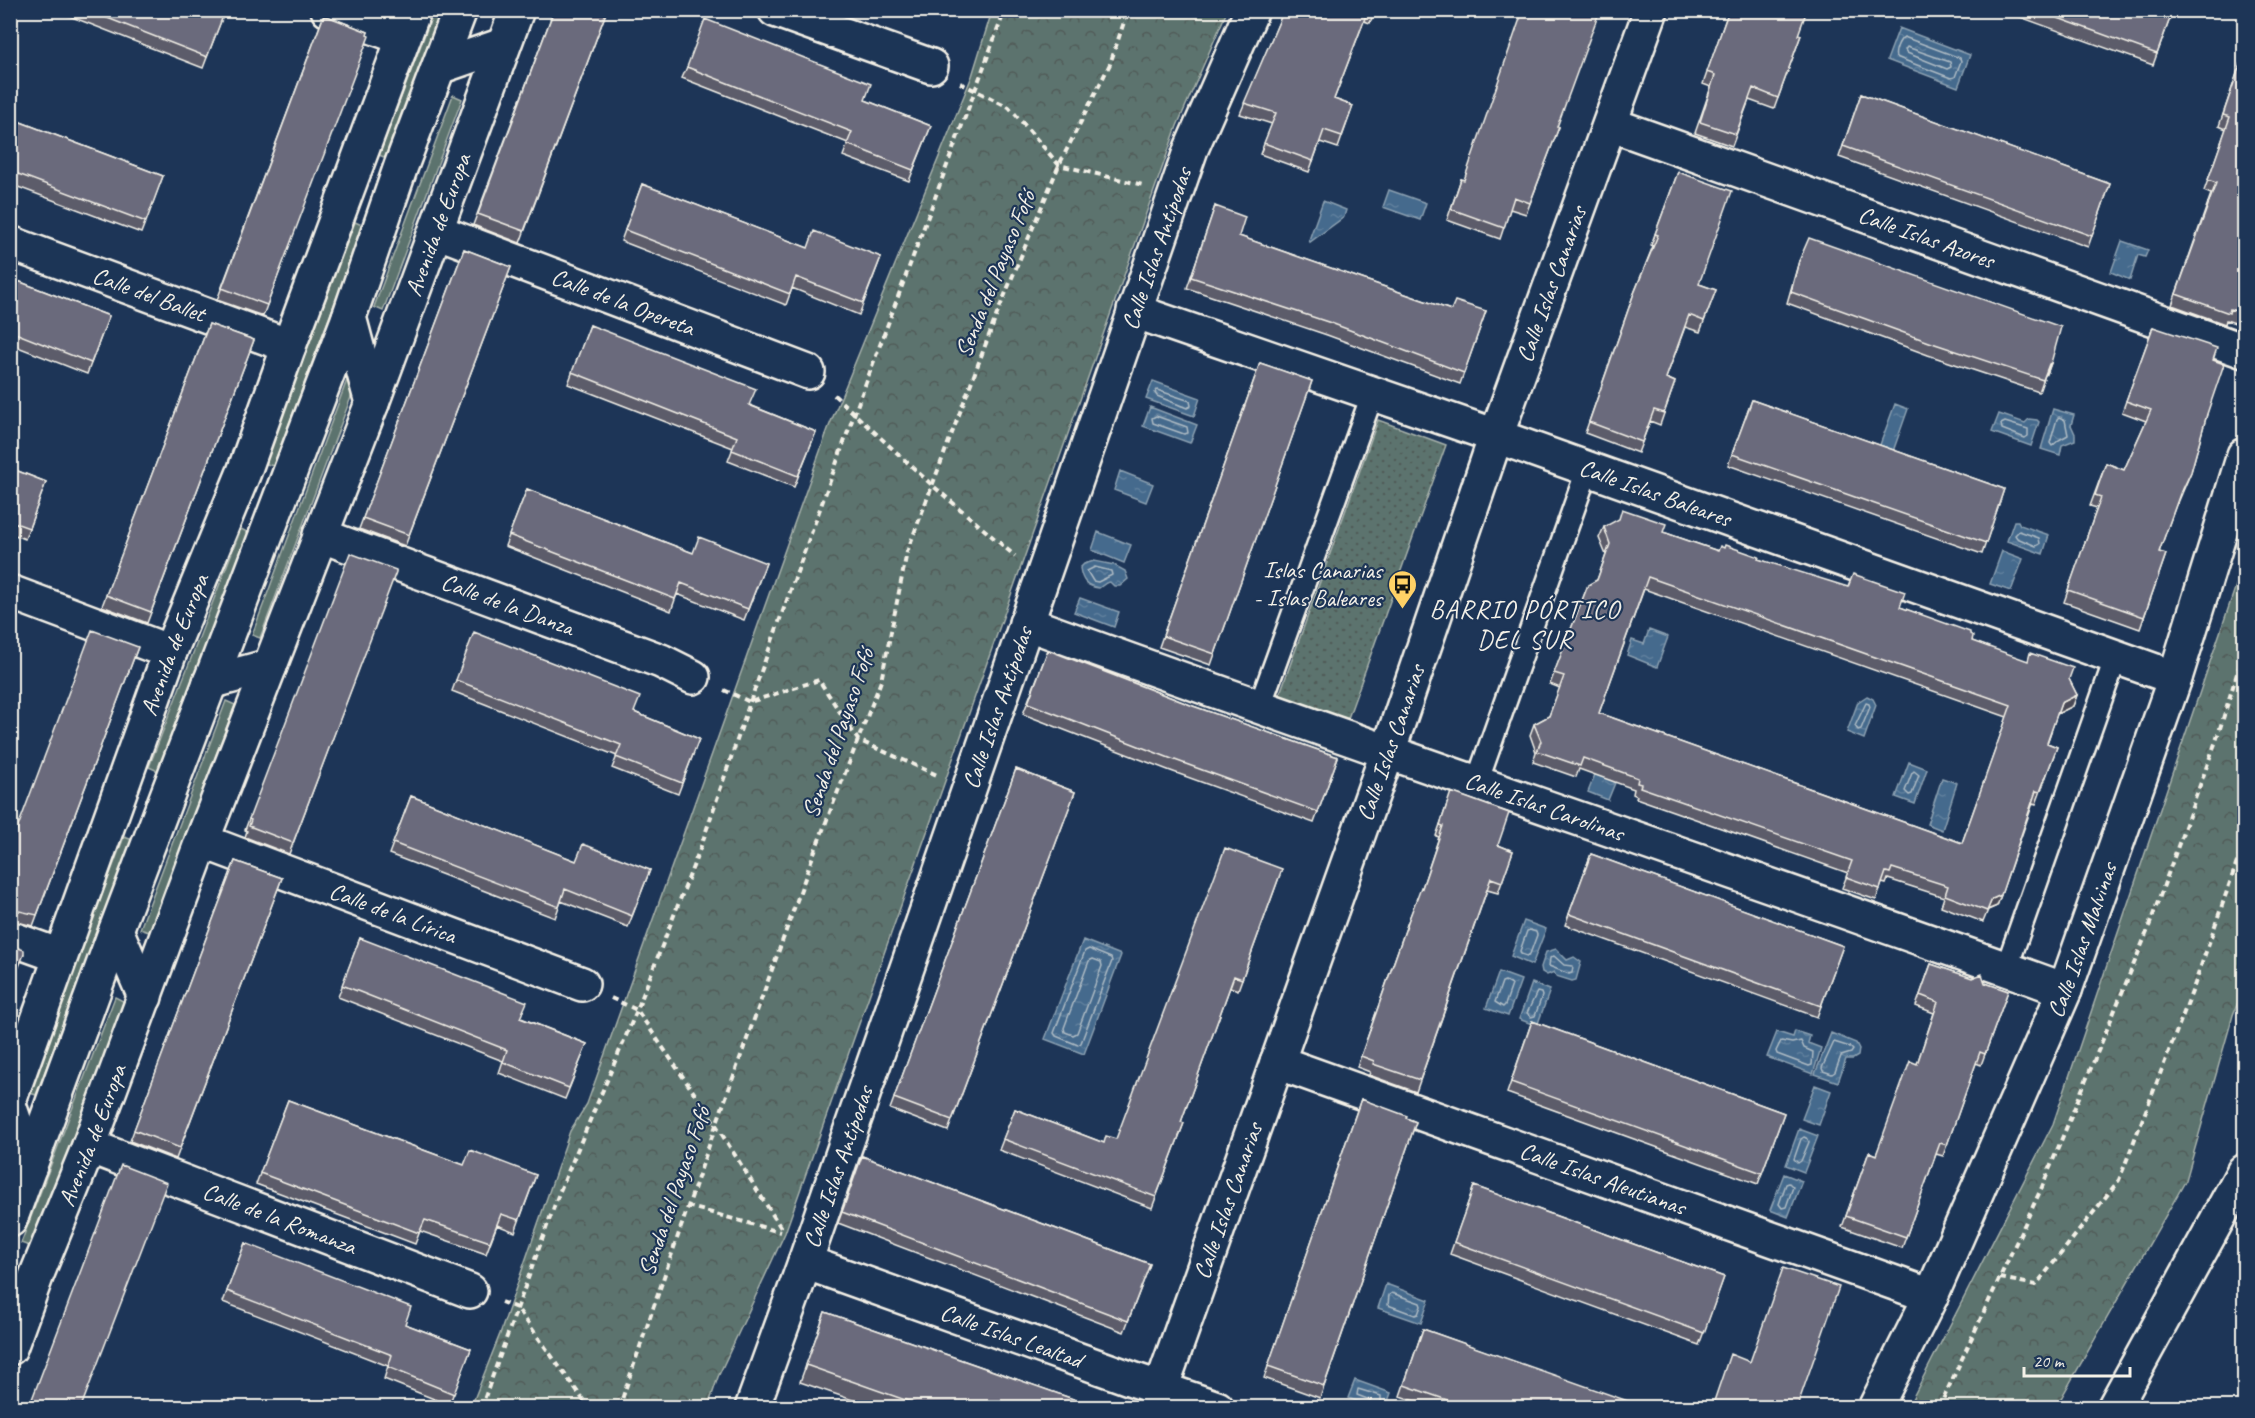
<svg xmlns="http://www.w3.org/2000/svg" width="2255" height="1418" font-family="Caveat,sans-serif">
  <style>
    .grass { fill: #5b736e; stroke: #a8b2ab; stroke-width: 1.5 }
    .park { fill: url(#park-crowns); stroke: #a8b2ab; stroke-width: 1.5 }
    .garden { fill: url(#garden-dots); stroke: #a8b2ab; stroke-width: 1.5 }
    .water { fill: url(#water-ripples); stroke: #8ba0b1; stroke-width: 1.5 }
    .lines { fill: none; stroke-linecap: round; stroke-linejoin: round }
    .shore { stroke: #aebbc4; stroke-width: 1.5 }
    .service-casing { stroke: #f4f1e8; stroke-width: 26 }
    .minor-casing { stroke: #f4f1e8; stroke-width: 38 }
    .tertiary-casing { stroke: #f4f1e8; stroke-width: 38 }
    .motorway-casing { stroke: #f4f1e8; stroke-width: 38 }
    .path { stroke: #f4f1e8; stroke-width: 4; stroke-dasharray: 6 4.5; stroke-linecap: butt }
    .service { stroke: #1d3557; stroke-width: 21 }
    .minor { stroke: #1d3557; stroke-width: 33 }
    .tertiary { stroke: #1d3557; stroke-width: 33 }
    .motorway { stroke: #1d3557; stroke-width: 33 }
    .wall { fill: #5b5b6a; stroke: #f4f1e8; stroke-width: 1.5; fill-rule: evenodd }
    .shaded-wall { fill: #4a4a56; stroke: #f4f1e8; stroke-width: 1.5 }
    .building { fill: #6a6a7b; stroke: #f4f1e8; stroke-width: 1.5; fill-rule: evenodd }
    .labels { text-anchor: middle; dominant-baseline: central; stroke-width: 4.5; stroke-linejoin: round; paint-order: stroke }
    .street-label { font-size: 24px; fill: #f4f1e8; stroke: #1d3557 }
    .poi-label { font-size: 24px; fill: #f4f1e8; stroke: #1d3557; text-anchor: end }
    .neighbourhood-label { font-size: 26px; letter-spacing: 1.5px; fill: #f4f1e8; stroke: #1d3557 }
  </style>
  <defs>
    <pattern id="park-crowns" width="20" height="18" patternUnits="userSpaceOnUse" patternTransform="scale(1.5)"><rect width="20" height="18" fill="#5b736e"/><path d="M2 6a3 3 0 1 1 6 0M12 15a3 3 0 1 1 6 0" fill="none" stroke="#515b58"/></pattern>
    <pattern id="garden-dots" width="8" height="8" patternUnits="userSpaceOnUse" patternTransform="scale(1.5)"><rect width="8" height="8" fill="#5b736e"/><path d="M2 2h.1M6 6h.1" fill="none" stroke="#515b58" stroke-width="1.8" stroke-linecap="round"/></pattern>
    <pattern id="water-ripples" width="26" height="14" patternUnits="userSpaceOnUse" patternTransform="scale(1.5)"><rect width="26" height="14" fill="#456a8d"/><path d="M2 4q2-2 4 0t4 0M15 11q2-2 4 0t4 0" fill="none" stroke="#60809d"/></pattern>
  </defs>
  <rect width="100%" height="100%" fill="#1d3557"/>
  <filter id="ink" filterUnits="userSpaceOnUse"><feTurbulence type="fractalNoise" baseFrequency=".0167" numOctaves="2"/><feDisplacementMap in="SourceGraphic" scale="12" xChannelSelector="R" yChannelSelector="G"/><feConvolveMatrix kernelMatrix="1 2 1 2 8 2 1 2 1" color-interpolation-filters="sRGB"/></filter>
  <g filter="url(#ink)">
    <path class="grass" d="M434,11H445L389,159L379,155Z
      M453,95L462,99L383,311L374,307Z
      M355,222L364,226L273,466L264,463Z
      M347,380L356,384L260,638L252,635Z
      M241,529L249,533L158,771L149,767Z
      M226,701L235,705L149,932L140,929Z
      M124,837L133,840L36,1095L27,1092Z
      M115,997L125,1002L32,1247L21,1243Z"/>
    <path class="park" d="M992,11H1227L1177,126L785,1233L718,1377L708,1407H471L500,1334L570,1131L587,1104L828,429L972,76Z
      M2244,562V987L2233,1015L2186,1180L2056,1407H1908L2053,1124Z"/>
    <path class="garden" d="M1378,420L1446,445L1347,721L1279,696Z"/>
    <path class="water" d="M1899,28L1970,55L1958,87L1887,60Z
      M1389,190L1426,203L1420,220L1383,207Z
      M1323,201L1346,210L1344,217L1310,242L1309,240Z
      M2122,241L2148,250L2145,257L2138,255L2130,280L2111,272Z
      M1153,381L1200,398L1194,416L1146,399Z
      M1895,404L1908,409L1891,457L1877,453Z
      M1150,407L1197,425L1190,443L1143,426Z
      M2053,409L2074,415L2071,425L2075,434V440L2062,445L2060,455L2041,449Z
      M1999,414L2025,423L2029,419L2037,420L2039,422L2031,446L1992,432Z
      M1120,471L1153,484L1146,502L1114,490Z
      M2014,521H2018L2020,525L2049,535L2043,554L2007,541Z
      M1098,532L1131,545L1124,563L1092,550Z
      M2002,551L2023,559L2011,591L1990,584Z
      M1094,561L1114,565L1125,571L1128,579L1120,586H1114L1110,582L1106,583L1099,588C1086,586 1082,581 1080,568L1084,564Z
      M1080,598L1119,612L1114,627L1074,612Z
      M1649,630L1668,637L1657,667L1627,655L1632,640L1644,644Z
      M1867,696L1873,699L1876,705L1864,739L1847,732L1858,702Z
      M1604,752L1624,761L1608,800L1588,792Z
      M1909,762L1927,769L1915,804L1896,797Z
      M1942,778L1957,783L1942,830L1927,824Z
      M1524,921L1546,929L1532,965L1511,956Z
      M1083,940L1121,955L1084,1054L1045,1039Z
      M1556,949L1567,960L1574,957L1581,962L1576,980L1572,981L1556,976L1554,972L1547,975L1542,972L1541,967L1546,952Z
      M1499,972L1521,980L1508,1016L1486,1008Z
      M1532,983L1550,990L1537,1026L1519,1019Z
      M1795,1031L1810,1036L1808,1043L1821,1048L1813,1074L1767,1057L1777,1032L1793,1037Z
      M1831,1033L1856,1043L1859,1049L1858,1056L1853,1059H1846L1838,1082L1815,1074Z
      M1815,1085L1831,1091L1819,1125L1802,1119Z
      M1799,1129L1818,1136L1804,1172L1786,1165Z
      M1784,1174L1802,1181L1788,1217L1770,1210Z
      M1386,1284L1429,1300L1421,1323L1378,1308Z
      M1355,1380L1391,1393L1386,1407H1374L1348,1398Z"/>
    <g class="lines">
      <path class="shore" d="M1904,37L1960,58L1961,61L1955,77L1951,78L1896,57C1894,52 1899,40 1904,37Z
        M1907,47L1950,62L1951,67L1947,69L1907,53L1905,50Z
        M1157,390L1190,401L1191,406L1187,408L1157,396L1155,393Z
        M1156,416L1187,427L1188,433L1184,434L1153,423L1152,418Z
        M2059,417L2065,420L2068,435L2059,440L2052,446L2050,443L2057,419Z
        M2005,422L2028,429V436L2025,438L2002,429L2001,424Z
        M2019,531L2039,538L2040,544L2036,546L2017,538L2015,535Z
        M1095,567L1111,571L1112,575L1098,582L1093,581L1087,571Z
        M1866,703L1869,704L1870,707L1861,729L1858,730L1855,726Z
        M1914,771L1919,775L1912,794L1909,795L1905,791L1912,773Z
        M1530,930L1536,932L1537,935L1530,954L1527,956L1521,954L1520,951L1527,931Z
        M1089,949L1111,958L1112,961L1081,1043L1078,1045L1056,1036L1054,1033L1085,951Z
        M1554,956L1564,965L1573,966L1572,973L1569,974L1549,966L1550,958Z
        M1093,959L1101,962L1102,966L1077,1033L1073,1035L1065,1032L1064,1028L1089,961Z
        M1505,981L1512,985L1505,1005L1503,1007L1495,1002L1502,982Z
        M1537,992L1541,993L1542,996L1535,1016L1531,1017L1527,1013Z
        M1781,1041L1792,1043L1801,1041L1804,1048L1813,1052L1812,1065L1809,1066L1777,1054L1776,1051Z
        M1834,1042L1850,1047L1853,1050L1851,1053L1841,1056L1835,1072L1832,1074L1823,1071L1822,1068Z
        M1804,1137L1808,1139L1809,1142L1801,1161L1798,1163L1794,1159L1801,1139Z
        M1789,1183L1793,1187L1786,1207L1782,1208L1779,1204L1786,1184Z
        M1392,1293L1420,1303L1421,1306L1418,1314L1415,1315L1388,1305L1389,1295Z
        M1373,1408L1370,1400L1357,1395L1358,1389L1381,1396V1408"/>
      <defs>
        <path id="service" d="M1259,708L1373,393
          M1477,782L1588,468
          M2006,969L2116,657"/>
        <g id="minor">
          <path d="M328,10L403,38"/>
          <path d="M775,10L931,66"/>
          <path d="M439,67L503,45"/>
          <path id="s1" d="M1610,124L2244,351"/>
          <path id="s2" d="M436,231L808,372"/>
          <path id="s3" d="M10,243L289,346"/>
          <path id="s4" d="M1134,311L1496,436L2175,678"/>
          <path d="M349,317L372,403"/>
          <path id="s5" d="M320,535L661,661L693,677"/>
          <path d="M10,592L170,652"/>
          <path id="s6" d="M1026,623C1371,749 1719,865 2065,990"/>
          <path d="M210,682L270,666"/>
          <path id="s7" d="M202,841L582,984"/>
          <path d="M116,930L145,997"/>
          <path d="M10,938L60,956"/>
          <path id="s8" d="M1277,1062L1931,1296"/>
          <path id="s9" d="M10,1098L170,652L244,472L289,346L414,10"/>
          <path d="M10,1108L30,1166"/>
          <path id="s10" d="M89,1146L470,1291"/>
          <path id="s11" d="M805,1262L1135,1380L1217,1408"/>
          <path id="s12" d="M10,1348L37,1274L89,1146L202,841L372,403L517,10"/>
          <path id="s13" d="M752,1408L805,1262L1191,149L1252,10"/>
          <path id="s14" d="M1875,1408L1931,1296L2065,990L2175,678L2244,455"/>
        </g>
        <g id="tertiary">
          <path d="M10,1220L116,930L349,317L401,166L460,10"/>
          <path id="s15" d="M1154,1408L1398,723L1496,436L1651,10"/>
        </g>
        <path id="motorway" d="M2114,1408L2244,1171"/>
      </defs>
      <use href="#service" class="service-casing"/>
      <use href="#minor" class="minor-casing"/>
      <use href="#tertiary" class="tertiary-casing"/>
      <use href="#motorway" class="motorway-casing"/>
      <path class="path" d="M960,83L1009,107L1059,165L1143,185
        M834,395L932,485L1015,556
        M724,690L750,702L819,680L858,740L937,775
        M611,998L637,1010L716,1125L781,1228
        M687,1206L780,1232
        M2000,1278L2036,1285L2119,1180L2193,989L2244,842
        M501,1302L517,1308L589,1408
        M481,1408L559,1193L637,1010L701,846L750,702L855,412L1005,10
        M619,1408L716,1125L814,853L881,681L907,552L999,309L1059,165L1110,64L1128,10
        M1939,1408L2042,1187L2147,932L2217,738L2244,651"/>
      <use href="#service" class="service"/>
      <use href="#minor" class="minor"/>
      <use href="#tertiary" class="tertiary"/>
      <use href="#motorway" class="motorway"/>
    </g>
    <path class="wall" d="M54,10H225L203,68Z
      M554,10H607L520,243L473,225Z
      M1284,10H1375L1370,23L1364,21L1334,99L1353,106L1338,148L1320,142L1309,172L1260,154L1272,124L1240,114Z
      M1729,10L1801,35L1774,109L1749,100L1732,146L1695,133L1711,87L1703,84Z
      M2001,10H2173L2153,65Z
      M324,15L368,32L263,316L217,300Z
      M2244,53V326L2226,320L2225,324L2172,305L2211,194L2204,191L2226,129L2219,126Z
      M687,67L865,100L931,126L909,181L843,156L848,143L682,78Z
      M1861,94L2110,184L2088,247L1839,157Z
      M10,118L163,176L141,233L10,184Z
      M1557,127H1559L1526,214L1510,209L1500,239L1447,220L1461,179L1464,180Z
      M1678,172L1699,284L1716,290L1700,332L1685,327L1666,378L1675,382L1660,425L1650,421L1638,453L1585,433L1633,296L1653,246L1651,245Z
      M642,184L808,248L881,257L859,315L792,288L786,305L621,241Z
      M1215,206L1239,236L1451,310L1486,311L1460,384L1327,335L1187,288Z
      M464,249L511,267L405,546L359,529Z
      M1799,261L2051,363L2047,374L2045,375L2039,392L1928,355L1787,303Z
      M10,278L109,316L87,374L10,344Z
      M209,324L254,340L147,623L102,606Z
      M590,325L750,405L816,432L794,487L728,461L733,448L568,384Z
      M2153,327L2213,360L2207,414L2191,472L2178,503L2177,502L2159,552L2166,554L2140,629L2064,602L2097,508L2090,506L2106,463L2124,470L2146,421L2122,412Z
      M1260,363L1312,381L1211,665L1159,647Z
      M1752,400L2004,489L1982,554L1728,465Z
      M10,468L46,482L25,539L10,533Z
      M527,489L693,553L766,563L744,620L677,594L671,611L505,546Z
      M1604,527L1663,532L1718,551L1758,559L1900,607L1970,634L1972,641L2069,679L2077,695L2073,706L2057,714L2047,743L2057,747L2036,804L2033,803L1997,906L1988,910L1983,922L1941,906L1944,897L1888,879L1886,884L1882,883L1876,900L1842,888L1848,873L1636,798L1637,796L1633,794L1634,789L1579,769L1576,777L1533,762L1536,752L1530,735L1534,724L1549,716L1560,688L1550,684L1588,585L1597,580L1606,555L1599,538ZM1644,589L2007,717L1962,843L1599,713Z
      M396,570L289,854L245,837L247,831L245,830L249,819Z
      M138,647L33,926L10,920V848Z
      M1048,650L1193,706L1338,757L1314,823L1168,770L1023,714Z
      M456,680L634,712L699,739L678,794L612,768L617,756L452,691Z
      M1016,769L1075,792L948,1131L890,1109Z
      M411,796L576,861L650,870L628,927L561,901L555,918L389,854Z
      M1447,804L1498,845L1513,851L1498,893L1487,890L1416,1092L1369,1075L1370,1072L1357,1067L1409,919L1422,888L1439,837L1436,836Z
      M1591,854L1843,946L1817,1017L1565,925Z
      M235,861L282,878L176,1159L130,1141Z
      M1282,869L1238,990L1230,987L1181,1122L1184,1123L1152,1208L999,1150L1015,1109L1104,1143L1116,1139Z
      M360,938L521,1018L587,1044L565,1099L499,1073L503,1061L338,997Z
      M1931,964L2008,991L1981,1065L1976,1063L1943,1156L1936,1154L1902,1248L1842,1227L1869,1152L1876,1155L1917,1064L1934,1013L1916,1006Z
      M1532,1021L1784,1113L1758,1184L1507,1093Z
      M1361,1099L1416,1122L1320,1398L1264,1378Z
      M288,1100L464,1165L536,1175L515,1232L497,1225L486,1254L420,1231L415,1244L256,1184Z
      M862,1156L1150,1264L1124,1332L838,1223Z
      M1474,1186L1724,1277L1699,1345L1450,1254Z
      M245,1243L405,1324L471,1349L449,1405L384,1379L388,1366L223,1302Z
      M825,1312L1096,1407H873L800,1382Z
      M1423,1329L1642,1407H1431L1400,1396Z"/>
    <path class="shaded-wall" d="M2051,363L2047,374L2045,375L2049,364Z
      M2077,695L2073,706L2057,714L2061,703Z
      M2001,895L1997,906L1987,910L1992,899Z"/>
    <path class="building" d="M87,10H225V11L207,57Z
      M554,10H607L524,231L478,214Z
      M1284,10H1368L1334,99L1353,106L1342,136L1324,130L1313,161L1264,143L1276,113L1244,103Z
      M1523,10H1600L1557,127H1559L1530,203L1514,197L1504,228L1451,209L1461,179L1464,180Z
      M1729,10H1807L1798,35H1801L1778,98L1753,88L1736,134L1700,122L1715,75L1707,72Z
      M2036,10H2173L2157,54Z
      M324,15L368,32L367,35L369,36L267,305L222,288Z
      M705,19L871,84L865,100L931,126L913,170L847,144L852,132L687,67Z
      M2244,53V314L2230,309L2229,313L2176,294L2216,183L2208,180L2230,117L2223,115Z
      M1861,94L2110,184L2092,236L1843,146Z
      M10,118L163,176L146,222L10,171Z
      M1678,172L1732,191L1699,284L1716,290L1704,321L1689,315L1666,378L1675,382L1664,413L1654,410L1642,442L1589,422L1633,296L1658,235L1655,234Z
      M642,184L808,248L814,231L881,257L863,303L796,277L790,294L625,230Z
      M1215,206L1245,217L1239,236L1451,310L1455,301L1486,311L1464,373L1331,323L1191,277Z
      M1809,238L2061,327L2051,363L2049,364L2043,380L1932,343L1791,292L1799,261Z
      M464,249L511,267L409,535L363,518Z
      M10,278L109,316L91,363L10,331Z
      M209,324L254,340L151,612L106,595Z
      M590,325L756,389L749,405L816,432L798,476L732,450L737,437L572,372Z
      M2153,327L2217,348L2213,360L2224,364L2207,414L2191,472L2182,491H2181L2159,552L2166,554L2144,617L2068,590L2101,497L2095,495L2106,463L2124,470L2151,410L2126,401Z
      M1260,363L1312,381L1215,654L1163,636Z
      M1752,400L2004,489L1986,543L1732,454Z
      M10,468L46,482L29,528L10,521Z
      M527,489L693,553L699,537L766,563L748,609L681,583L675,599L509,535Z
      M1622,509L1666,524L1663,532L1718,551L1720,546L1724,548L1725,545L1759,557L1758,559L1848,587L1853,574L1873,581L1905,592L1900,607L1970,632V634L1973,636L1972,641L2028,661L2030,653L2073,668L2069,679L2077,695L2061,703L2047,743L2057,747L2040,792L2036,791L2001,895L1992,899L1987,911L1945,895L1948,886L1892,868L1890,873L1886,872L1880,889L1846,877L1852,861L1640,787L1641,784L1637,783L1638,778L1583,758L1580,766L1537,751L1541,741L1534,724L1549,716L1564,676L1554,673L1588,585L1597,580L1610,544L1604,527L1619,519ZM1648,577L2011,705L1962,843L1599,713Z
      M350,553L396,570V572L293,843L249,826L251,820L249,819Z
      M92,630L138,647L37,915L10,909V848Z
      M474,632L640,697L634,712L699,739L682,783L616,757L621,745L456,680Z
      M1048,650L1193,706L1338,757L1318,812L1172,759L1028,703Z
      M1016,769L1075,792L952,1120L894,1098Z
      M1451,792L1509,813L1498,845L1513,851L1502,882L1491,878L1420,1080L1373,1064L1374,1061L1361,1056L1409,919L1421,887L1422,888L1443,826L1440,825Z
      M411,796L576,861L583,844L650,870L632,916L565,889L559,907L393,843Z
      M1225,848L1282,869L1242,979L1234,976L1181,1122L1184,1123L1156,1197L1003,1139L1015,1109L1104,1143L1106,1136L1116,1139Z
      M1591,854L1843,946L1821,1006L1569,914Z
      M235,861L282,878L180,1148L134,1130Z
      M360,938L527,1002L520,1018L587,1044L569,1088L503,1062L507,1050L342,985Z
      M10,945L24,950V954L10,989Z
      M1931,964L1972,978L1982,974L1985,983L2008,991L1985,1054L1980,1052L1947,1145L1940,1143L1906,1237L1846,1216L1869,1152L1876,1155L1910,1061L1917,1064L1938,1002L1920,995Z
      M1532,1021L1784,1113L1762,1173L1511,1082Z
      M1361,1099L1407,1116L1406,1118L1416,1122L1324,1386L1268,1366Z
      M288,1100L464,1165L470,1150L536,1175L519,1220L501,1214L490,1242L425,1220L419,1233L260,1173Z
      M862,1156L1150,1264L1128,1321L842,1212Z
      M121,1165L167,1183L81,1407H29Z
      M1474,1186L1724,1277L1704,1333L1454,1242Z
      M245,1243L411,1307L405,1324L471,1349L454,1394L388,1367L392,1355L227,1291Z
      M1783,1268L1839,1287L1797,1407H1781L1775,1406L1774,1407H1712L1730,1354L1750,1362Z
      M825,1312L1096,1407H925L806,1365Z
      M1423,1329L1642,1406V1407H1467L1404,1385Z"/>
  </g>
  <defs>
    <symbol id="bus-pin" viewBox="-11 -11 22 30"><path d="M0 17L-7.5 6A9.5 9.5 0 1 1 7.5 6Z" fill="#ffd166" stroke="#1d3557"/><path d="M-5-6H5V4H4V6H2V4H-2V6H-4V4H-5ZM-3.5-4V0h7V-4ZM-3.5 1.2v1.5H-2V1.2ZM2 1.2v1.5H3.5V1.2Z" fill="#111"/></symbol>
  </defs>
  <g fill-rule="evenodd">
    <use href="#bus-pin" x="1386" y="568" width="33" height="45"/>
  </g>
  <g class="labels">
    <g class="street-label">
      <text stroke="none"><textPath href="#s12" startOffset="1202">Avenida de Europa</textPath></text>
      <text stroke="none"><textPath href="#s1" startOffset="336">Calle Islas Azores</textPath></text>
      <text stroke="none"><textPath href="#s13" startOffset="1228">Calle Islas Antípodas</textPath></text>
      <text transform="translate(995 274) rotate(-68)">Senda del Payaso Fofó</text>
      <text stroke="none"><textPath href="#s15" startOffset="1192">Calle Islas Canarias</textPath></text>
      <text stroke="none"><textPath href="#s3" startOffset="148">Calle del Ballet</textPath></text>
      <text stroke="none"><textPath href="#s2" startOffset="200">Calle de la Opereta</textPath></text>
      <text stroke="none"><textPath href="#s4" startOffset="552">Calle Islas Baleares</textPath></text>
      <text stroke="none"><textPath href="#s5" startOffset="200">Calle de la Danza</textPath></text>
      <text stroke="none"><textPath href="#s9" startOffset="482">Avenida de Europa</textPath></text>
      <text stroke="none"><textPath href="#s13" startOffset="742">Calle Islas Antípodas</textPath></text>
      <text transform="translate(838 733) rotate(-71)">Senda del Payaso Fofó</text>
      <text stroke="none"><textPath href="#s15" startOffset="706">Calle Islas Canarias</textPath></text>
      <text stroke="none"><textPath href="#s6" startOffset="550">Calle Islas Carolinas</textPath></text>
      <text stroke="none"><textPath href="#s7" startOffset="204">Calle de la Lírica</textPath></text>
      <text stroke="none"><textPath href="#s14" startOffset="512">Calle Islas Malvinas</textPath></text>
      <text stroke="none"><textPath href="#s12" startOffset="228">Avenida de Europa</textPath></text>
      <text stroke="none"><textPath href="#s13" startOffset="256">Calle Islas Antípodas</textPath></text>
      <text stroke="none"><textPath href="#s8" startOffset="346">Calle Islas Aleutianas</textPath></text>
      <text transform="translate(674 1191) rotate(-71)">Senda del Payaso Fofó</text>
      <text stroke="none"><textPath href="#s15" startOffset="220">Calle Islas Canarias</textPath></text>
      <text stroke="none"><textPath href="#s10" startOffset="204">Calle de la Romanza</textPath></text>
      <text stroke="none"><textPath href="#s11" startOffset="219">Calle Islas Lealtad</textPath></text>
    </g>
    <g class="poi-label">
      <text x="1382" y="570">Islas Canarias<tspan x="1382" dy="28">- Islas Baleares</tspan></text>
    </g>
    <g class="neighbourhood-label">
      <text x="1525" y="609">BARRIO PÓRTICO<tspan x="1525" dy="30">DEL SUR</tspan></text>
    </g>
  </g>
  <rect width="2255" height="1418" fill="none" stroke="#1d3557" stroke-width="36"/>
  <rect x="18" y="18" width="2219" height="1382" fill="none" stroke="#f4f1e8" stroke-width="2" filter="url(#ink)"/>
  <path d="M2024 1367v9h106v-9" fill="none" stroke="#f4f1e8" stroke-width="3"/>
  <text x="2033" y="1367" font-size="18" fill="#f4f1e8" stroke="#1d3557" stroke-width="4.5" paint-order="stroke">20 m</text>
</svg>
